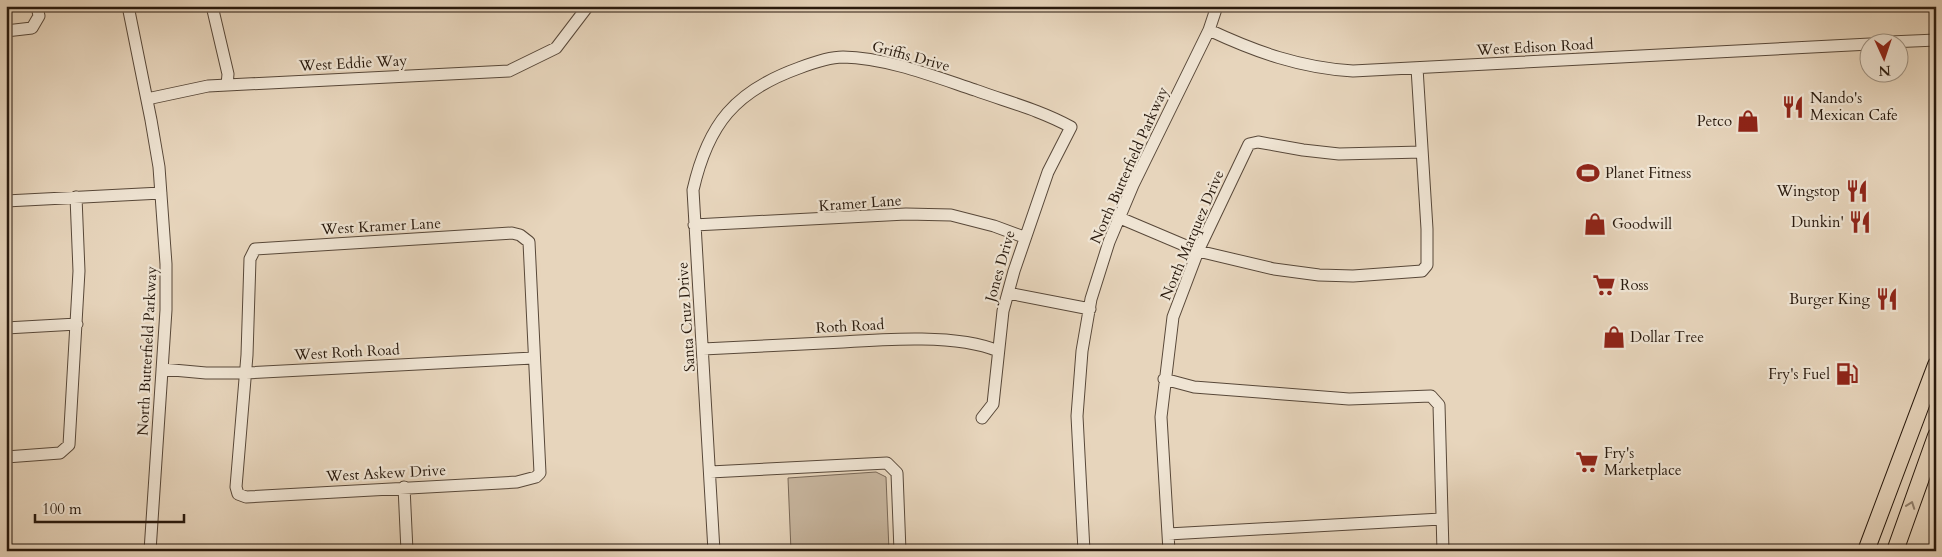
<svg xmlns="http://www.w3.org/2000/svg" width="1942" height="557" font-family="Cardo,serif">
  <style>
    .green { fill: #c7b59e; stroke: #786756 }
    .lines { fill: none; stroke-linecap: round; stroke-linejoin: round }
    .minor-casing { stroke: #584839; stroke-width: 13 }
    .highway-casing { stroke: #28190d; stroke-width: 18 }
    .minor { stroke: #efe4d3; stroke-width: 11 }
    .highway { stroke: #e7d5bc; stroke-width: 16 }
    .oneway { stroke: #91806d }
    .labels { text-anchor: middle; dominant-baseline: central; stroke-width: 4.5; stroke-linejoin: round; paint-order: stroke }
    .street-label { font-size: 15px; fill: #28190d; stroke: #efe4d3 }
    .poi-label { font-size: 15px; fill: #28190d; stroke: #efe4d3; text-anchor: start }
  </style>
  <rect width="100%" height="100%" fill="#e7d5bc"/>
  <filter id="stains"><feTurbulence type="fractalNoise" baseFrequency=".004" numOctaves="4"/><feColorMatrix values="0 0 0 0 .2 0 0 0 0 .09 0 0 0 0 .02 0 0 0 .5 -.17"/></filter>
  <radialGradient id="worn" r=".72"><stop offset=".6" stop-color="#630" stop-opacity="0"/><stop offset="1" stop-color="#630" stop-opacity=".3"/></radialGradient>
  <path class="green" d="M876,472L886,477L889,551H791L788,478Z"/>
  <g class="lines">
    <defs>
      <path id="minor" d="M128,6L151,120L159,167L166,264V310L150,551
        M212,6L228,74L227,85
        M1209,30C1256,52 1301,68 1353,71L1870,44
        M6,31L32,28L39,16L37,6
        M1890,42L1936,40
        M147,99L208,86L509,71L556,48L588,6
        M6,201L161,193
        M1120,218L1198,251L1274,269L1319,275L1353,276L1422,271L1427,265V229L1417,68
        M694,225L906,214L951,215L994,226L1024,237
        M512,233L520,235L529,242L540,473L536,477L517,482L246,497L238,494L236,487L247,355L250,259L255,249Z
        M1008,293L1090,309
        M6,328L77,324
        M703,349C750,347 796,344 843,342C886,339 959,334 998,351
        M162,369L206,373H246L534,358
        M1164,379L1194,387L1349,399L1431,396L1439,405L1443,551
        M6,457L60,453L69,445L79,271L76,197
        M710,472L887,463L897,473L900,551
        M404,487L407,551
        M1168,534L1441,519
        M714,551L693,190C708,124 735,91 799,68C812,63 828,57 843,57C887,58 933,76 975,90C1008,102 1040,110 1071,127L1048,172L1014,271L1003,311L993,404L982,418
        M1084,551L1077,416L1082,351L1091,299L1109,242L1133,185L1209,30L1217,6
        M1169,551L1161,417L1173,317L1198,251L1249,144L1258,142L1303,150L1339,154L1422,152"/>
      <path id="highway" d="M1866,551L1936,365
        M1895,551L1936,436"/>
    </defs>
    <use href="#minor" class="minor-casing"/>
    <use href="#highway" class="highway-casing"/>
    <use href="#minor" class="minor"/>
    <use href="#highway" class="highway"/>
  </g>
  <defs><path id="oneway-chevron" d="M-2-3.5L2.5 0L-2 3.5" fill="none" stroke-width="1.6" stroke-linecap="round" stroke-linejoin="round" transform="scale(1.25)"/></defs>
  <use class="oneway" href="#oneway-chevron" transform="translate(1911 505) rotate(-70)"/>
  <defs>
    <symbol id="restaurant-bare" viewBox="-9 -9 18 18"><path d="M-5-6h1v4h1v-4h1v4h1v-4h1v5L-1.5 .5V6h-2V.5L-5-1ZM5-6V6H3V1.5H1.5Q1.5-4 5-6Z" fill="#8f2418" stroke="#efe4d3" stroke-width="2.5" paint-order="stroke"/></symbol>
    <symbol id="shop-bare" viewBox="-9 -9 18 18"><path d="M-5-2.5h2.3a2.7 3.5 0 0 1 5.4 0H5L5.5 6h-11ZM-1.5-2.5h3a1.5 2.3 0 0 0-3 0Z" fill="#8f2418" stroke="#efe4d3" stroke-width="2.5" paint-order="stroke"/></symbol>
    <symbol id="stadium-bare" viewBox="-9 -9 18 18"><path d="M0-5a6.5 5 0 1 0 0 10a6.5 5 0 1 0 0-10ZM-3.5-1.8h7v3.6h-7Z" fill="#8f2418" stroke="#efe4d3" stroke-width="2.5" paint-order="stroke"/></symbol>
    <symbol id="supermarket-bare" viewBox="-9 -9 18 18"><path d="M-6-5.5h2.5l.6 2H6L4.5 2H-2.5L-4.4-4H-6ZM-1.5 3.2a1.3 1.3 0 1 0 .1 0ZM3 3.2a1.3 1.3 0 1 0 .1 0Z" fill="#8f2418" stroke="#efe4d3" stroke-width="2.5" paint-order="stroke"/></symbol>
    <symbol id="fuel-bare" viewBox="-9 -9 18 18"><path d="M-5.5-6h7V0h2V4h1.3V-2.5L3-4.5l.8-.8L6-3V5H2.5V1h-1V6h-7ZM-4.2-4.7v3.2H.2V-4.7Z" fill="#8f2418" stroke="#efe4d3" stroke-width="2.5" paint-order="stroke"/></symbol>
  </defs>
  <g fill-rule="evenodd">
    <use href="#restaurant-bare" x="1777" y="91" width="32" height="32"/>
    <use href="#shop-bare" x="1732" y="105" width="32" height="32"/>
    <use href="#stadium-bare" x="1572" y="157" width="32" height="32"/>
    <use href="#restaurant-bare" x="1841" y="175" width="32" height="32"/>
    <use href="#restaurant-bare" x="1844" y="206" width="32" height="32"/>
    <use href="#shop-bare" x="1579" y="208" width="32" height="32"/>
    <use href="#supermarket-bare" x="1588" y="269" width="32" height="32"/>
    <use href="#restaurant-bare" x="1871" y="283" width="32" height="32"/>
    <use href="#shop-bare" x="1598" y="321" width="32" height="32"/>
    <use href="#fuel-bare" x="1831" y="358" width="32" height="32"/>
    <use href="#supermarket-bare" x="1571" y="446" width="32" height="32"/>
  </g>
  <g class="labels">
    <g class="street-label">
      <text transform="translate(1535 47) rotate(-3)">West Edison Road</text>
      <text transform="translate(911 56) rotate(15)">Griffis Drive</text>
      <text transform="translate(353 63) rotate(-3)">West Eddie Way</text>
      <text transform="translate(1129 165) rotate(-66)">North Butterfield Parkway</text>
      <text transform="translate(860 203) rotate(-4)">Kramer Lane</text>
      <text transform="translate(381 226) rotate(-3)">West Kramer Lane</text>
      <text transform="translate(1192 235) rotate(-67)">North Marquez Drive</text>
      <text transform="translate(1000 266) rotate(-74)">Jones Drive</text>
      <text transform="translate(686 317) rotate(-94)">Santa Cruz Drive</text>
      <text transform="translate(850 326) rotate(-3)">Roth Road</text>
      <text transform="translate(147 351) rotate(-87)">North Butterfield Parkway</text>
      <text transform="translate(347 352) rotate(-3)">West Roth Road</text>
      <text transform="translate(386 473) rotate(-3)">West Askew Drive</text>
    </g>
    <g class="poi-label">
      <text x="1810" y="98">Nando's<tspan x="1810" dy="17">Mexican Cafe</tspan></text>
      <text x="1732" y="121" text-anchor="end">Petco</text>
      <text x="1605" y="173">Planet Fitness</text>
      <text x="1840" y="191" text-anchor="end">Wingstop</text>
      <text x="1844" y="222" text-anchor="end">Dunkin'</text>
      <text x="1612" y="224">Goodwill</text>
      <text x="1620" y="285">Ross</text>
      <text x="1870" y="299" text-anchor="end">Burger King</text>
      <text x="1630" y="337">Dollar Tree</text>
      <text x="1830" y="374" text-anchor="end">Fry's Fuel</text>
      <text x="1604" y="453">Fry's<tspan x="1604" dy="17">Marketplace</tspan></text>
    </g>
  </g>
  <rect width="1942" height="557" fill="none" stroke="#e7d5bc" stroke-width="25"/>
  <rect x="8" y="8" width="1927" height="542" fill="none" stroke="#28190d" stroke-width="2.5"/>
  <rect x="12" y="12" width="1917" height="532" fill="none" stroke="#28190d"/>
  <g transform="translate(1884 58) rotate(177)"><circle r="24" fill="#efe4d3" stroke="#9f9384"/>
  <path d="M0-4L9 19L0 12L-9 19Z" fill="#8f2418"/>
  <text y="-8" font-size="14" font-weight="bold" text-anchor="middle" fill="#28190d">N</text>
  </g>
  <path d="M35 514v8h149v-8" fill="none" stroke="#28190d" stroke-width="2.5"/>
  <text x="42" y="514" font-size="15" fill="#28190d" stroke="#efe4d3" stroke-width="4" paint-order="stroke">100 m</text>
  <rect width="100%" height="100%" filter="url(#stains)"/>
  <rect width="100%" height="100%" fill="url(#worn)"/>
</svg>
